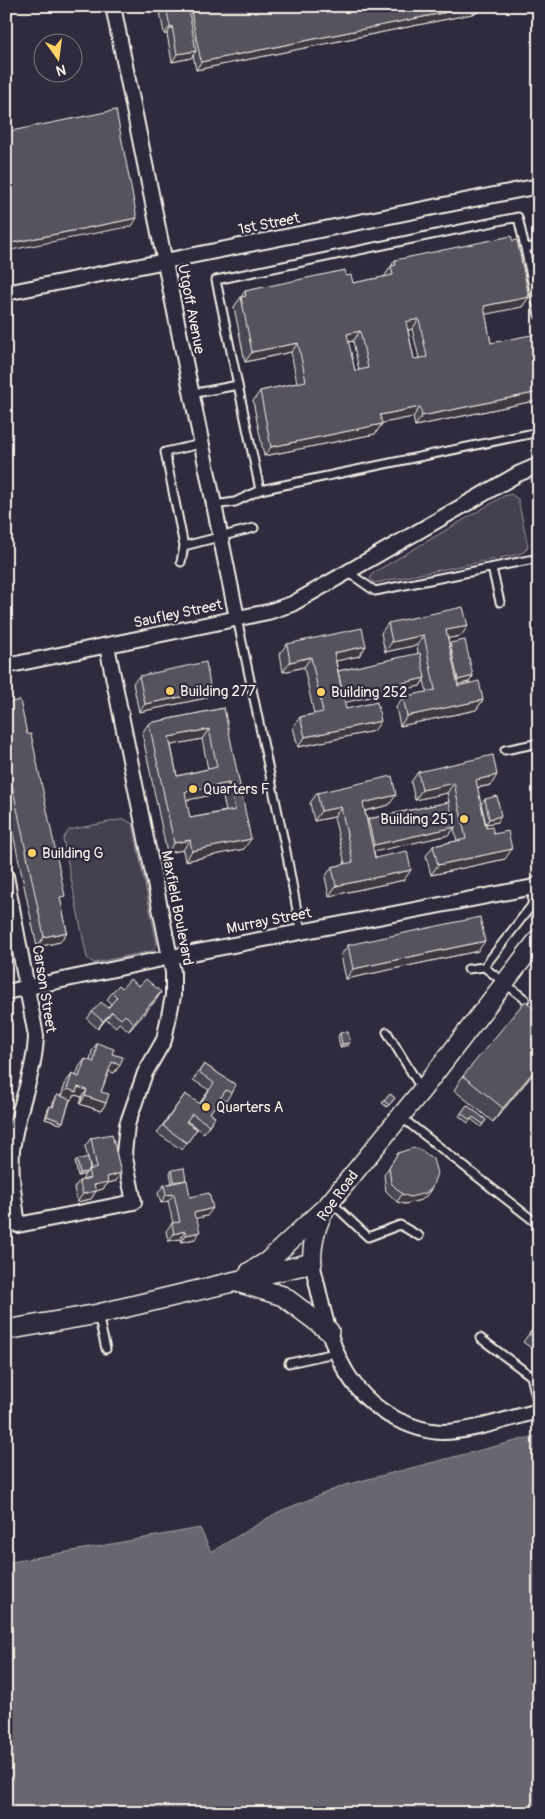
<svg xmlns="http://www.w3.org/2000/svg" width="545" height="1819" font-family="Pangolin,sans-serif">
  <style>
    .green { fill: #454050; stroke: #9c989c }
    .water { fill: #6a6670; stroke: #a19ea0 }
    .lines { fill: none; stroke-linecap: round; stroke-linejoin: round }
    .service-casing { stroke: #f4f1e8; stroke-width: 11 }
    .minor-casing { stroke: #f4f1e8; stroke-width: 18 }
    .tertiary-casing { stroke: #f4f1e8; stroke-width: 21 }
    .secondary-casing { stroke: #f4f1e8; stroke-width: 22 }
    .service { stroke: #2f2a3d; stroke-width: 7 }
    .minor { stroke: #2f2a3d; stroke-width: 14 }
    .tertiary { stroke: #2f2a3d; stroke-width: 18 }
    .secondary { stroke: #2f2a3d; stroke-width: 19 }
    .wall { fill: #4a4752; stroke: #f4f1e8; fill-rule: evenodd }
    .shaded-wall { fill: #3c3942; stroke: #f4f1e8 }
    .building { fill: #56525f; stroke: #f4f1e8; fill-rule: evenodd }
    .poi-dot { fill: #ffd166; stroke: #2f2a3d; stroke-width: 2 }
    .labels { text-anchor: middle; dominant-baseline: central; stroke-width: 4.5; stroke-linejoin: round; paint-order: stroke }
    .street-label { font-size: 15px; fill: #f4f1e8; stroke: #2f2a3d }
    .poi-label { font-size: 15px; fill: #f4f1e8; stroke: #2f2a3d; text-anchor: start }
  </style>
  <rect width="100%" height="100%" fill="#2f2a3d"/>
  <filter id="ink" filterUnits="userSpaceOnUse"><feTurbulence type="fractalNoise" baseFrequency=".02" numOctaves="2"/><feDisplacementMap in="SourceGraphic" scale="10" xChannelSelector="R" yChannelSelector="G"/><feConvolveMatrix kernelMatrix="1 2 1 2 8 2 1 2 1" color-interpolation-filters="sRGB"/></filter>
  <g filter="url(#ink)">
    <path class="green" d="M511,494L518,499L528,546L525,551L520,554L375,583L370,579L373,573L504,496Z
      M124,819L133,824L157,944L152,951L94,963L87,958L63,839L69,830Z"/>
    <path class="water" d="M539,1435V1813H6V1563L200,1528L211,1552L278,1512L345,1485Z"/>
    <g class="lines">
      <defs>
        <path id="service" d="M525,248L539,315
          M191,394L238,385
          M260,490L216,280L518,217L525,248L539,246
          M214,505L235,502L260,490L539,432
          M184,546L254,528
          M181,562L184,546L165,452L201,444
          M492,568L500,602
          M349,573L375,591L534,559
          M237,618L286,851L301,932
          M505,750L539,743
          M484,967L525,999
          M468,969L484,967L532,905L533,887
          M387,1032L422,1090
          M401,1117L539,1225
          M331,1202L368,1237L400,1225L419,1236
          M98,1315L106,1349
          M480,1338L531,1376L539,1409
          M289,1363L335,1353"/>
        <path id="minor" d="M113,6L237,618
          M6,293L539,186
          M6,666L268,612L292,604L518,474L539,465
          M6,876L36,1036C35,1071 20,1103 14,1137C8,1166 14,1196 18,1225L134,1202L124,1153L127,1125L145,1073L164,1040L173,996V972L107,646
          M6,992L171,957L539,886
          M312,1263C327,1324 334,1389 398,1420C411,1426 427,1432 442,1432C471,1432 509,1418 539,1411"/>
        <path id="tertiary" d="M538,886L539,887
          M312,1263C312,1240 316,1225 327,1206L422,1090L539,938"/>
        <path id="secondary" d="M250,1272L267,1262L327,1206
          M237,1282L283,1296L329,1331
          M6,1330L98,1314L312,1263"/>
      </defs>
      <use href="#service" class="service-casing"/>
      <use href="#minor" class="minor-casing"/>
      <use href="#tertiary" class="tertiary-casing"/>
      <use href="#secondary" class="secondary-casing"/>
      <use href="#service" class="service"/>
      <use href="#minor" class="minor"/>
      <use href="#tertiary" class="tertiary"/>
      <use href="#secondary" class="secondary"/>
    </g>
    <path class="wall" d="M159,6H481L477,13L196,70L193,55L191,58L172,62L167,34H164Z
      M395,260L529,297L522,307L485,314L491,343L539,348V400L415,426L413,417L382,423L375,434L264,456L253,401L260,391L297,383L291,352L245,362L234,307L245,291L346,276L353,283L384,277ZM412,329L419,358L414,359L408,330ZM353,341L359,370L355,371L348,342Z
      M388,623L461,636L448,638L449,644L450,643L473,676L469,682L458,684V686L483,700L476,710L400,726L396,707L403,697L427,692L424,680L420,686L344,702L346,709L374,731L298,747L293,727L300,717L314,714L304,667L283,672L280,653L287,644L366,646L359,656L336,661L338,671L418,654L417,645L385,652L381,633Z
      M139,676L206,698L139,712L133,683Z
      M6,703L61,902L67,932L60,942L37,947L6,800Z
      M224,708L244,849L185,861L183,850L167,853L142,733L149,723ZM202,739L208,769L177,776L171,745ZM222,793L226,811L190,818L186,800Z
      M418,772L491,785L477,788L486,828L494,834L505,859L431,875L426,856L433,846L457,841L454,828L449,835L374,851L375,858L404,880L329,896L325,877L332,867L345,864L334,817L314,821L310,803L317,793L389,805L365,811L367,821L368,819L449,802L447,793L415,800L411,782Z
      M485,799L498,822L486,824L481,804Z
      M348,945L478,951L346,979L341,955Z
      M139,986L161,992L156,1000L129,1031L119,1023L116,1027L106,1019L98,1029L87,1019L92,1012L108,1008L111,1004L107,1000L112,992L122,988Z
      M539,1012V1067L493,1122L454,1090L463,1076Z
      M340,1033L350,1043L348,1045L340,1047L338,1036Z
      M97,1043L112,1054L120,1065L114,1073L109,1071L101,1092L106,1103L101,1111L80,1104L82,1097L75,1095L71,1100H70L63,1122L61,1124L45,1119L48,1109L50,1106L52,1107L55,1097L57,1095L61,1096L66,1082L72,1074L76,1076L79,1067L85,1059L90,1061L92,1051Z
      M204,1064L236,1085L226,1101L221,1098L210,1113L215,1117L204,1133L187,1121L186,1122L197,1129L182,1150L157,1133L185,1094L199,1104L209,1090L193,1080Z
      M390,1094L395,1098L387,1107L382,1103Z
      M467,1105L486,1120L481,1127L471,1119L468,1123L459,1116Z
      M91,1138L116,1181L108,1183L103,1189L96,1191L91,1199L77,1202L74,1188L79,1181L83,1180V1178L85,1174L78,1176L75,1162L77,1160L91,1170L85,1146Z
      M398,1153L427,1195L421,1200L405,1204L397,1202L386,1191L384,1175Z
      M172,1170L190,1197L207,1216L196,1218L195,1239L181,1242L180,1239L168,1241L166,1231L172,1223H173L168,1201L161,1203L158,1193L164,1185L172,1183L170,1173Z
      M539,1309V1354L523,1342L537,1323L532,1319Z"/>
    <path class="shaded-wall" d="M477,6H481L477,13L196,70L201,62Z
      M172,26L167,34H164L170,27Z
      M196,51L191,58L172,62L177,54Z
      M137,218L132,226L6,251V244Z
      M529,297L522,307L477,316L484,306Z
      M419,319L412,329L399,332L406,322Z
      M360,331L353,341L340,343L347,334Z
      M298,343L291,352L245,362L252,352Z
      M539,392V400L415,426L422,416Z
      M420,407L413,417L373,425L380,415Z
      M382,424L375,434L264,456L271,447Z
      M468,626L461,636L439,640L446,630Z
      M424,635L417,645L385,652L392,642Z
      M366,646L359,656L327,663L334,653Z
      M311,657L304,667L283,672L290,662Z
      M473,676L469,682L454,685L458,680Z
      M425,678L420,686L338,704L343,696Z
      M211,691L206,698L139,712L145,704Z
      M483,700L476,710L400,726L407,716Z
      M381,721L374,731L298,747L305,737Z
      M209,729L202,739L162,747L169,737Z
      M497,775L491,785L469,789L476,780Z
      M229,783L222,793L178,802L185,792Z
      M454,783L447,793L415,800L422,790Z
      M396,795L389,805L356,813L363,803Z
      M341,807L334,817L314,821L321,811Z
      M501,816L498,822L486,824L489,819Z
      M455,827L449,835L369,853L374,845Z
      M251,839L244,849L185,861L192,851Z
      M190,840L183,850L167,853L174,843Z
      M512,849L505,859L431,875L438,865Z
      M411,870L404,880L329,896L336,886Z
      M67,932L60,942L37,947L44,937Z
      M485,941L478,951L346,979L353,969Z
      M161,992L156,1000L129,1031L134,1023Z
      M112,1012L106,1019L98,1029L103,1021Z
      M350,1043L348,1045L340,1047L342,1044Z
      M112,1062L120,1065L114,1073L106,1070Z
      M539,1065V1067L493,1122L503,1108Z
      M78,1087L87,1090L82,1097L75,1095L71,1100L61,1097L67,1089Z
      M85,1096L106,1103L101,1111L80,1104Z
      M47,1116L63,1122L61,1124L45,1119Z
      M87,1172L85,1174L78,1176L80,1173Z
      M121,1173L116,1181L108,1183L103,1189L96,1191L91,1199L77,1202L83,1194L107,1177Z
      M432,1188L427,1195L421,1200L405,1204L397,1202L402,1194Z
      M174,1194L168,1201L161,1203L166,1195Z
      M213,1208L207,1216L188,1220L194,1213Z
      M185,1231L180,1239L168,1241L174,1234Z
      M200,1232L195,1239L181,1242L186,1235Z"/>
    <path class="building" d="M166,6H188L196,51L177,54L172,26L170,27Z
      M190,6H477L201,62Z
      M116,110L137,218L6,244V132Z
      M511,236L513,241L517,240L529,297L484,306L491,343L536,334L539,348V392L422,416L420,407L380,415L382,424L271,447L260,391L306,381L298,343L252,352L241,297L246,296L245,291L345,270L346,276L351,275L353,283L393,275L391,266L396,265L395,260ZM419,319L427,357L414,359L406,322ZM360,331L368,368L355,371L347,334Z
      M463,607L468,626L446,630L458,686L479,681L483,700L407,716L403,697L435,690L424,635L392,642L388,623Z
      M362,628L366,646L334,653L346,709L377,702L381,721L305,737L300,717L323,712L311,657L290,662L287,644Z
      M465,640L473,676L458,680L450,643Z
      M420,653L425,678L343,696L338,671Z
      M206,662L211,691L145,704L139,676Z
      M20,700L27,734H31L65,896L60,897L67,932L44,937L6,756V703Z
      M224,708L251,839L192,851L190,840L174,843L149,723ZM209,729L217,767L177,776L169,737ZM229,783L235,810L190,818L185,792Z
      M493,755L497,775L476,780L486,828L492,827L494,834L508,831L512,849L438,865L433,846L466,839L454,783L422,790L418,772Z
      M392,776L396,795L363,803L375,858L407,851L411,870L336,886L332,867L353,862L341,807L321,811L317,793Z
      M497,796L501,816L489,819L485,799Z
      M449,802L455,827L374,845L368,819Z
      M480,917L485,941L353,969L348,945Z
      M130,979L139,986L146,979L161,992L134,1023L125,1015L121,1019L112,1012L103,1021L92,1012L101,1002L108,1008L117,997L112,992L119,985L122,988Z
      M525,1001L539,1012V1065L503,1108L463,1076Z
      M348,1032L350,1043L342,1044L340,1033Z
      M97,1043L114,1049L112,1054L123,1057L120,1065L112,1062L101,1092L109,1094L106,1103L85,1096L87,1090L78,1087L76,1092L67,1089L72,1074L79,1077L85,1059L94,1062Z
      M204,1064L236,1085L231,1093L226,1090L210,1113L215,1117L209,1125L192,1114L186,1122L197,1129L187,1143L163,1126L185,1094L200,1104L214,1083L199,1072Z
      M390,1094L395,1098L389,1105L384,1101Z
      M57,1095L70,1099L63,1122L47,1116L50,1106L53,1107Z
      M467,1105L486,1120L483,1124L473,1117L470,1120L461,1113Z
      M112,1134L121,1173L107,1177L108,1182L94,1185L96,1191L83,1194L79,1181L90,1178L88,1170L97,1168L91,1138Z
      M413,1148L421,1150L433,1159L437,1173L432,1188L426,1193L410,1197L402,1194L391,1183L389,1167L398,1153Z
      M88,1157L90,1170H88L87,1172L80,1173L77,1160Z
      M184,1168L186,1180L174,1182L172,1170Z
      M187,1180L190,1197L209,1193L213,1208L194,1213L195,1218L197,1219L200,1232L186,1235L185,1231L174,1234L172,1223L180,1222L174,1194L166,1195L164,1185Z
      M539,1321V1342L529,1334Z"/>
  </g>
  <g class="poi-dot">
    <circle cx="170" cy="691" r="5"/>
    <circle cx="321" cy="692" r="5"/>
    <circle cx="193" cy="789" r="5"/>
    <circle cx="464" cy="819" r="5"/>
    <circle cx="32" cy="853" r="5"/>
    <circle cx="206" cy="1107" r="5"/>
  </g>
  <g class="labels">
    <g class="street-label">
      <text transform="translate(269 224) rotate(-11)">1st Street</text>
      <text transform="translate(191 309) rotate(79)">Utgoff Avenue</text>
      <text transform="translate(178 614) rotate(-12)">Saufley Street</text>
      <text transform="translate(177 908) rotate(79)">Maxfield Boulevard</text>
      <text transform="translate(269 921) rotate(-11)">Murray Street</text>
      <text transform="translate(44 989) rotate(81)">Carson Street</text>
      <text transform="translate(338 1196) rotate(-54)">Roe Road</text>
    </g>
    <g class="poi-label">
      <text x="180" y="691">Building 277</text>
      <text x="331" y="692">Building 252</text>
      <text x="203" y="789">Quarters F</text>
      <text x="454" y="819" text-anchor="end">Building 251</text>
      <text x="42" y="853">Building G</text>
      <text x="216" y="1107">Quarters A</text>
    </g>
  </g>
  <rect width="545" height="1819" fill="none" stroke="#2f2a3d" stroke-width="25"/>
  <rect x="12" y="12" width="520" height="1794" fill="none" stroke="#f4f1e8" stroke-width="2" filter="url(#ink)"/>
  <g transform="translate(58 58) rotate(166)"><circle r="24" fill="#2f2a3d" stroke="#7e7a81"/>
  <path d="M0-4L9 19L0 12L-9 19Z" fill="#ffd166"/>
  <text y="-8" font-size="14" font-weight="bold" text-anchor="middle" fill="#f4f1e8">N</text>
  </g>
</svg>
